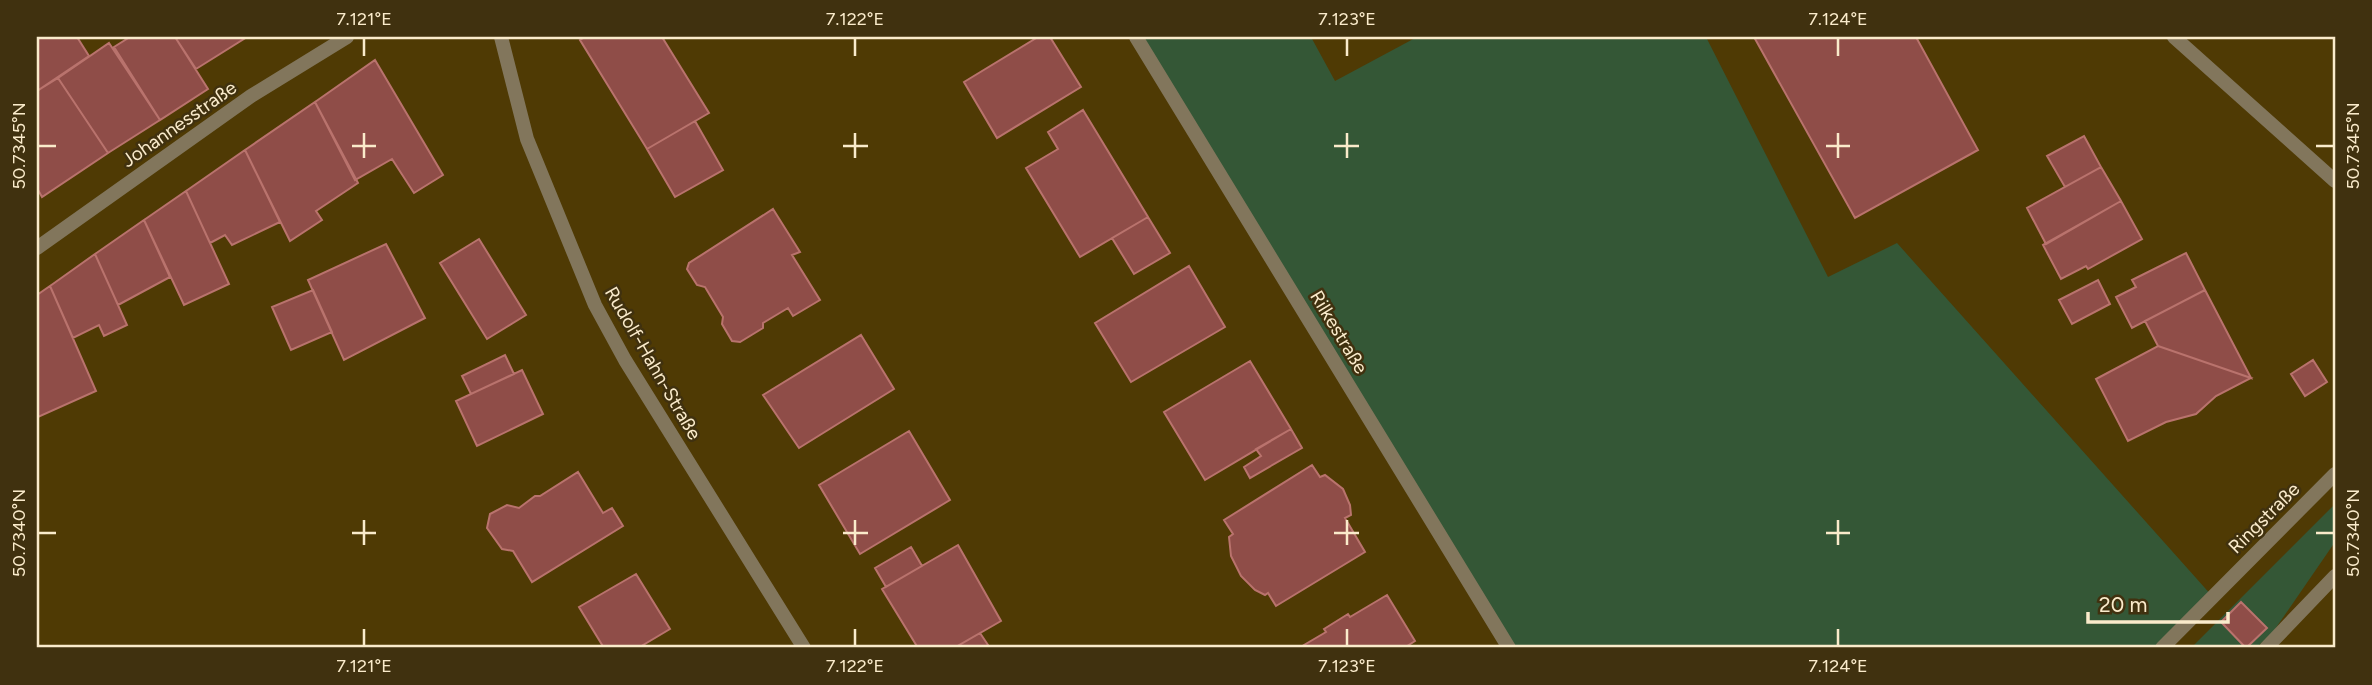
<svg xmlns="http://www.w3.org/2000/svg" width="2372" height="685" font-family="Figtree,sans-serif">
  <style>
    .green { fill: #345736 }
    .building { fill: #8f4d48; stroke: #b9736d; stroke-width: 2 }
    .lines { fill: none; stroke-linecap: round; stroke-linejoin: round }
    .minor { stroke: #82765c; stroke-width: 14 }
    .tertiary { stroke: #82765c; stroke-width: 14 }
    .ticks { fill: none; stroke: #faebcb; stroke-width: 2.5 }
    .labels { text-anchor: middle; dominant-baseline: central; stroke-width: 5; stroke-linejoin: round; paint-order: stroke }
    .street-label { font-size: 19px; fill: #faebcb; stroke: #40310f }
    .neatline { fill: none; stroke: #faebcb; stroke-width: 2.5 }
    .ticks-label { font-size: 18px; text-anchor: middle; fill: #faebcb }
  </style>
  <rect width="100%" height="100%" fill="#4f3a04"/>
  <path class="green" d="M1136,37H1311L1335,81L1417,37H1706L1828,277L1897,243L2213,597L2161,648H1509Z
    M2335,504V542L2273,632L2256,648H2191Z"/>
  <path class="building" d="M37,37H77L89,56L37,91Z
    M130,37H175L208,89L160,120L114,47Z
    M175,37H247L196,69Z
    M585,37H662L709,113L647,149L580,40Z
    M1038,37H1050L1081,87L997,138L964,82Z
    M1754,37H1916L1978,150L1855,218Z
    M109,43L160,120L108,153L58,78Z
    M375,60L443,175L414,193L392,159L355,180L315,102Z
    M58,78L108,153L42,197L37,188V91Z
    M315,102L358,183L316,211L322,220L290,241L245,150Z
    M1083,110L1148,217L1080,257L1026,168L1058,149L1048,132Z
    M695,121L723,170L675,197L647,149Z
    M2084,136L2101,167L2065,187L2047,156Z
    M245,150L280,222L232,245L225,235L210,243L186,191Z
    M2101,167L2121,201L2046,244L2027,208Z
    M186,191L229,284L184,305L144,220Z
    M2121,201L2142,239L2088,269L2086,266L2061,279L2043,245Z
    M773,209L800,252L792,255L820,300L793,316L788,308L763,323V328L740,342L732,341L722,324L723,317L705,287L697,285L687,269L689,263Z
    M1148,217L1170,253L1134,274L1112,238Z
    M144,220L170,277L118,305L95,254Z
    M479,239L526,315L487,339L440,263Z
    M386,244L425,318L344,360L308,280Z
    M2186,253L2205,290L2132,328L2116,297L2136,287L2132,280Z
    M95,254L127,325L104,336L99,325L73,338L50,286Z
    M1189,266L1225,327L1131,382L1095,323Z
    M2098,280L2110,304L2072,324L2059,300Z
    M50,286L96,391L38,417L37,295Z
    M313,290L332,332L291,350L272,307Z
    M2205,290L2251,378L2158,346L2145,321Z
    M861,335L894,389L799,448L763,395Z
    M2158,346L2251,378L2216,396L2196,414L2166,422L2128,441L2096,379Z
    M505,355L514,374L471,394L462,376Z
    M2313,360L2327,382L2305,396L2291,374Z
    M1250,361L1291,429L1205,480L1164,412Z
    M522,370L543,414L477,446L456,401Z
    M1291,429L1302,448L1250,478L1244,467L1261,456L1256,449Z
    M909,431L950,500L860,554L819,485Z
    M1312,465L1320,477L1325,475L1343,489L1350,505L1351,515L1345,518L1365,552L1276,606L1268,593L1265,595L1255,590L1241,576L1231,556L1229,537L1233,534L1224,520Z
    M578,472L603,513L612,508L623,526L532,582L513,551L502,549L487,528L490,514L507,505L519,508L535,496H540Z
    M958,545L1001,621L954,648H918L882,589Z
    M911,547L922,566L886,587L875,568Z
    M636,574L670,629L638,648H604L579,607Z
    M1387,595L1415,641L1404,648H1299L1326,632L1324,629L1348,614L1350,617Z
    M2241,602L2267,628L2246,648L2221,622Z
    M980,633L990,648H954Z"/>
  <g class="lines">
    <path class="minor" d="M1136,37L1509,648
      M2174,37L2335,181
      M37,248L251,96L347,37
      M2162,648L2335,474
      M2266,648L2335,576"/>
    <path class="tertiary" d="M501,37L527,139L595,305L625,360L804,648"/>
  </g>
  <path class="ticks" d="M364,38V56M855,38V56M1347,38V56M1838,38V56M364,133V158M855,133V158M1347,133V158M1838,133V158M38,146H56M352,146H376M843,146H868M1334,146H1359M1826,146H1850M2316,146H2334M364,520V545M855,520V545M1347,520V545M1838,520V545M38,533H56M352,533H376M843,533H868M1334,533H1359M1826,533H1850M2316,533H2334M364,629V646M855,629V646M1347,629V646M1838,629V646"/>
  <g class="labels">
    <g class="street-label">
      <text transform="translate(179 124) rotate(-35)">Johannesstraße</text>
      <text transform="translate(1339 332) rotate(59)">Rilkestraße</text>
      <text transform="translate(653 363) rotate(60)">Rudolf-Hahn-Straße</text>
      <text transform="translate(2264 518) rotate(-45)">Ringstraße</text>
    </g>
  </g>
  <rect width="2372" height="685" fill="none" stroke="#40310f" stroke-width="77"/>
  <path d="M2088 612v10h140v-10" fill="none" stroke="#faebcb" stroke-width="3.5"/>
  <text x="2099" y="612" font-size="21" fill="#faebcb" stroke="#40310f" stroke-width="5" paint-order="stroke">20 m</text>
  <rect x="38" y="38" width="2296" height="608" class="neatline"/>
  <g class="ticks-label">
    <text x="364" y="25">7.121°E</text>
    <text x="855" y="25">7.122°E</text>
    <text x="1347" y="25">7.123°E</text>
    <text x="1838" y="25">7.124°E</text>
    <text transform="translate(19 146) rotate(-90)" y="6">50.7345°N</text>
    <text transform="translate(2353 146) rotate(-90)" y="6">50.7345°N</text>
    <text transform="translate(19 533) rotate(-90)" y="6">50.7340°N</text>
    <text transform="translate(2353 533) rotate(-90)" y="6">50.7340°N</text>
    <text x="364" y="672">7.121°E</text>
    <text x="855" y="672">7.122°E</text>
    <text x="1347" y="672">7.123°E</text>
    <text x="1838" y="672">7.124°E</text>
  </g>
</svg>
